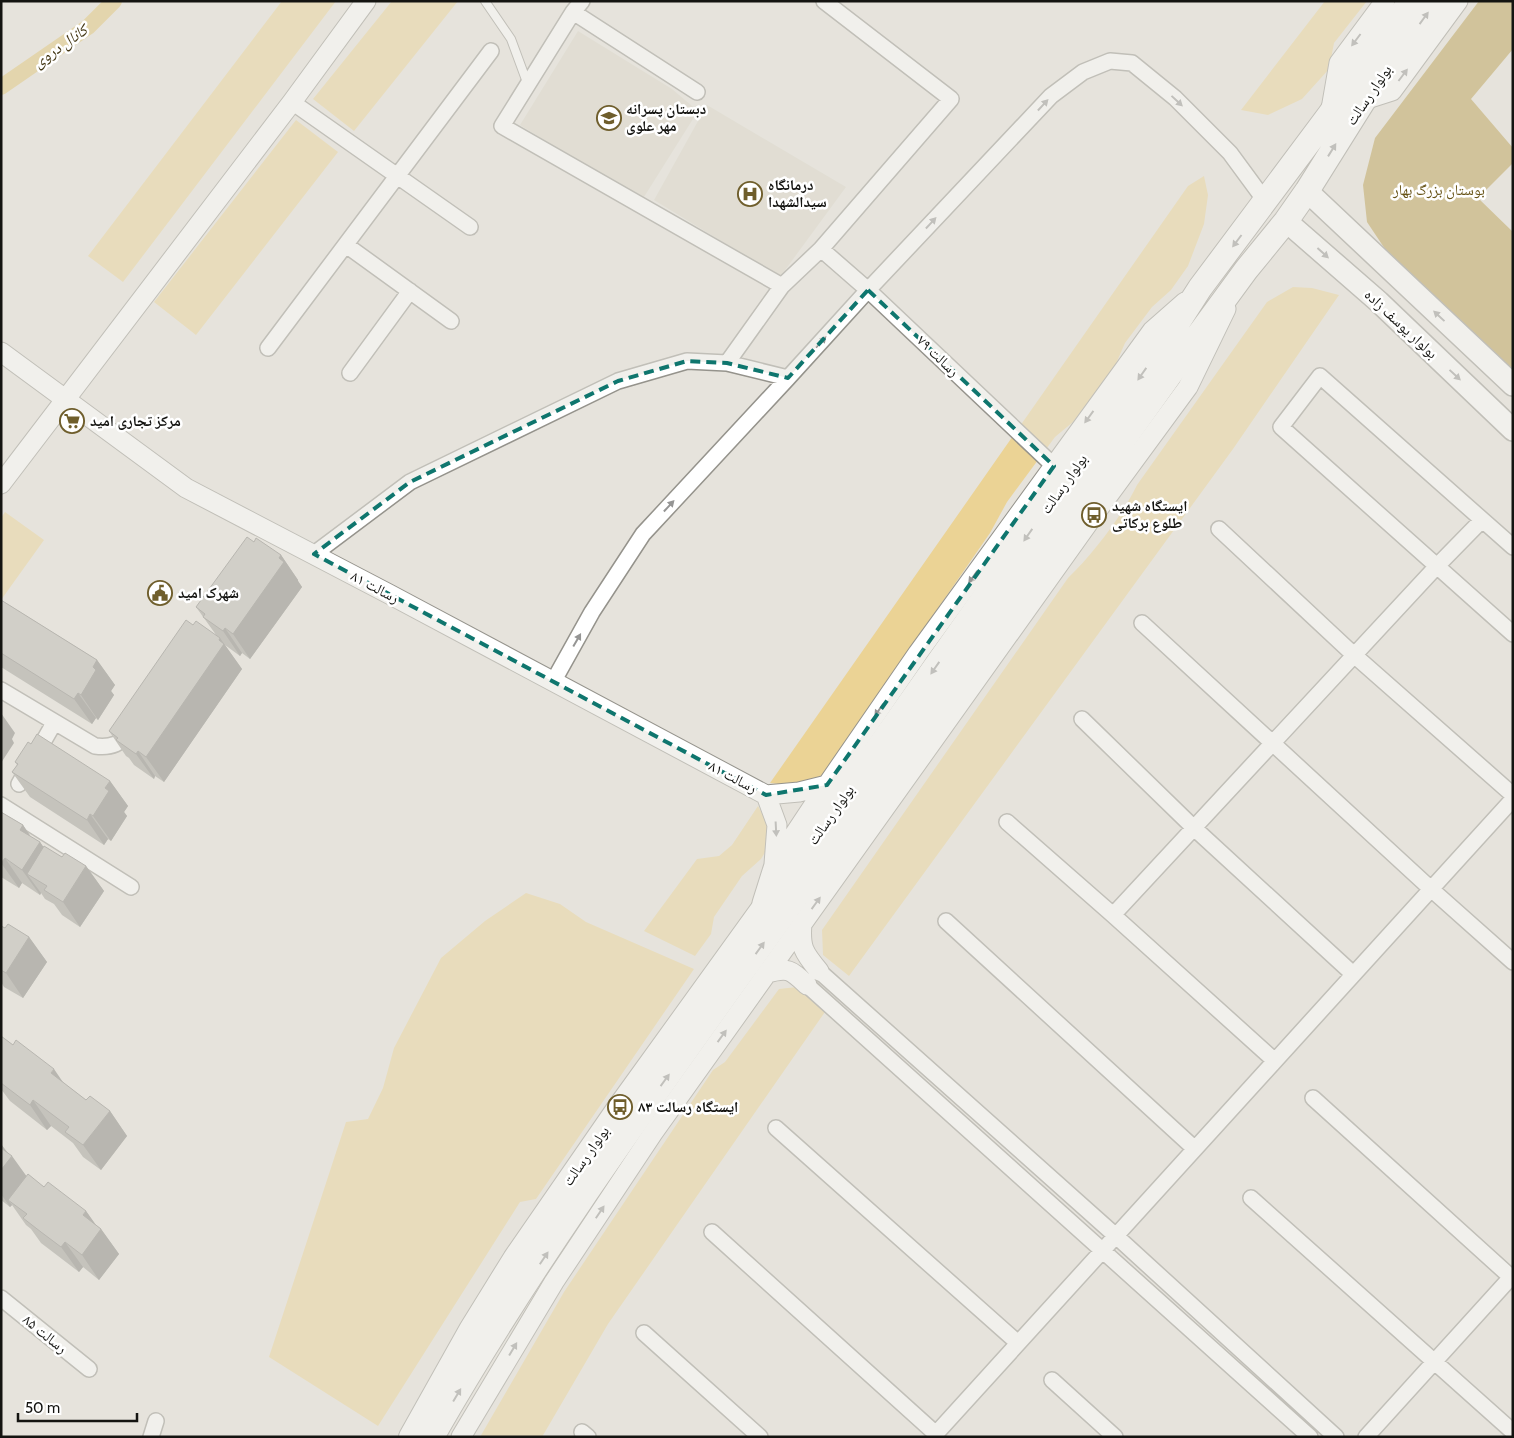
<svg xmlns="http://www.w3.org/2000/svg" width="1514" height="1438" font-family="Cabin,'Noto Naskh Arabic',sans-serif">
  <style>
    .built { fill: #dbd6c8 }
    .green { fill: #ebd395 }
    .forest { fill: #b99c4c }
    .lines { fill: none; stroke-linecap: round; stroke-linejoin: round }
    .canal { stroke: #e1c373; stroke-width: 16 }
    .service-casing { stroke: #95938c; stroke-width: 10 }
    .minor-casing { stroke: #95938c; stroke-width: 18 }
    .tertiary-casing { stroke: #95938c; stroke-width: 21 }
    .secondary-casing { stroke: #95938c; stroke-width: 24 }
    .primary-casing { stroke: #95938c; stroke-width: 26 }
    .service { stroke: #fff; stroke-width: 8 }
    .minor { stroke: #fff; stroke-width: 15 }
    .tertiary { stroke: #fff; stroke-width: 19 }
    .secondary { stroke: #fff; stroke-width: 21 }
    .primary { stroke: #fff; stroke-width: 24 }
    .wall { fill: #9e9c96 }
    .shaded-wall { fill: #817f7a }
    .building { fill: #b8b5af; stroke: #817f7a }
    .oneway { fill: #959594 }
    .marked { fill: none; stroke: #0f766e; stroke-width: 4; stroke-dasharray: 10 6; stroke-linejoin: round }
    .labels { text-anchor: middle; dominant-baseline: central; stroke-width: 5; stroke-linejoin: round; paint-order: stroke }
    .street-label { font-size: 15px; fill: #141411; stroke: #fff }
    .poi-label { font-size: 15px; font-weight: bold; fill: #141411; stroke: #fff; text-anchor: start }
    .park-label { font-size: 15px; fill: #675316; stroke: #fff }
    .water-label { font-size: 16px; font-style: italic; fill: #443714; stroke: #fff }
  </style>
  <rect width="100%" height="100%" fill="#e6e3dc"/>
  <path class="built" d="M578,31L672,89L698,111L644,197L578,161L520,125Z
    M707,105L846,187L780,277L654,200Z"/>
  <path class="green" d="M282,1H336L123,282L88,256Z
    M392,1H458L354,131L313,99Z
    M1325,1H1367L1334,43L1329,69L1302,99L1268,115L1241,110Z
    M296,120L338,152L196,335L154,302Z
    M1204,176L1208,195L1204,224L1188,266L1171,290L1152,307L1125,343L1115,366L1073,422L1055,437L1007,502L990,533L822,776L797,786L770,783L1188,186Z
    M1293,287L1312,288L1339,295L1233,449L849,976L823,955L822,930L1068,578C1093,554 1122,516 1137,485L1267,302Z
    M5,512L44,540L1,600V518Z
    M758,806L768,824L767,849L761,859L742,876L714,917L711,934L695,956L644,931L697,859L719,856L732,845Z
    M526,893L560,904L586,922L694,969L536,1199L520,1202L378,1426L269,1357L346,1122L368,1119L383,1088L394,1048L441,958L485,921Z
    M797,987L827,1009L608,1324L542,1437H480L564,1292L713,1070L725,1062L779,989Z"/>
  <path class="forest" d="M1479,1H1513V49L1471,99L1513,148V163L1478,198L1513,232V372L1391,258L1367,222L1363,185L1375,138Z"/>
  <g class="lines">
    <path class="canal" d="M1,87L88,27L114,1"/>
    <defs>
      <path id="service" d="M485,1L511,39L528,85"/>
      <path id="minor" d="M582,1L573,12L502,126L782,286
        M573,12L697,92
        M292,102L470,227
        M346,245L451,321
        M821,249L868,290L1054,466
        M268,348L491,51
        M727,363L782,286L821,249L951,99L824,1
        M350,373L410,291
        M1219,529L1354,655L1513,795
        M1513,547L1320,376L1281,427L1513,634
        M314,554L410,482L618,381L687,361L727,363L788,378
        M1142,623L1431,889L1513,962
        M553,682L592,612L643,534L788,378L868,290L1051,96L1083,72L1110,61L1132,63L1175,98L1230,153L1266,202
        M1,690L95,746C112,748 121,744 131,730
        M1082,719L1194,828L1353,974
        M19,784L54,723
        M1,805L131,887
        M1007,822L1113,915L1275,1061
        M1113,915L1437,566L1482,520
        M946,921L1195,1149
        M819,971L1116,1236L1336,1437
        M807,985L1310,1437
        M1313,1098L1513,1279
        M776,1128L1018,1343
        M1251,1198L1513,1432
        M712,1232L936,1434
        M1,1298L89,1369
        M644,1333L760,1437
        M1052,1380L1115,1437
        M582,1432L588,1437
        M151,1437L156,1421
        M933,1437L1513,799
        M1366,1437L1513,1275"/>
      <path id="tertiary" d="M1364,100L1392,91L1458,1
        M1331,109L1339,63L1385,1
        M1,352L186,488L389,594L766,795
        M1,484L292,102L366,1
        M766,795L777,825L774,864
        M766,795L799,792L827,785
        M762,903L774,865L827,785L918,653L1152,331L1185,302
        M802,923C800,947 803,952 819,971
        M767,973C789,967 791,970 807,985
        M461,1437L554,1282L653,1133L1094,515L1188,387L1226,309"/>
      <path id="secondary" d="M1307,191L1513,385
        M1286,221L1379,302L1513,430"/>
      <path id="primary" d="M411,1437L471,1330L515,1259L620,1107L825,823L1175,327L1200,288L1330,114L1356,74L1411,1
        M432,1437C535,1256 659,1088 780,919C919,727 1056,534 1194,341L1246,270L1286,221L1307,191L1364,100L1436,1"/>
    </defs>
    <use href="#service" class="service-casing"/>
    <use href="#minor" class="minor-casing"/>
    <use href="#tertiary" class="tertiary-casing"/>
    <use href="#secondary" class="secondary-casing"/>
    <use href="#primary" class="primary-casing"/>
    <use href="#service" class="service"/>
    <use href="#minor" class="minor"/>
    <use href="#tertiary" class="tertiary"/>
    <use href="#secondary" class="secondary"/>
    <use href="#primary" class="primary"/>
  </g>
  <path class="wall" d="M254,542L281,555L298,580V581L302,587L250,659L242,653L240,656L225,645L242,669L164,782L155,776L154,779L134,765L129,758L126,756L109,731L193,625L216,635L214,632L196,607Z
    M1,600L97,660L115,685L111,691L114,695L98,720L96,718L92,724L1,667Z
    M15,762L110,781L128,806L124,812L127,816L111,841L108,839L104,845L30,797L12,772L17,765Z
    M1,812L23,825L31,837L40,842L44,848L62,857L86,866L104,891L80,927L62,915L54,904L45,899L41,893L40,895L22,883L19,888L1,877Z
    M1,926L5,928L29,937L47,962L23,998L4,987L1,982Z
    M1,1036L86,1100L110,1111L127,1136L101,1170L83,1157L73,1143L51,1126L47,1130L10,1101L1,1089Z
    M1,1144L26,1176L86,1211L96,1225L101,1229L119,1254L99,1280L83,1267L79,1272L41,1243L31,1229L26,1225L12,1205L10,1207L1,1200Z"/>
  <path class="shaded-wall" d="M281,555L298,580V581L302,587L250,659L233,634Z
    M225,628L242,653L240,656L223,631Z
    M220,638L242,669L164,782L146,757Z
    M97,660L115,685L111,691L114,695L98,720L81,695L93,667Z
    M78,693L96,718L92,724L74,699Z
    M1,713L15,733L12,739L14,743L1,763Z
    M138,751L155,776L154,779L136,754Z
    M110,781L128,806L124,812L127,816L111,841L93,816L105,788Z
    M90,814L108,839L104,845L87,820Z
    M23,825L37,846L40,842L57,867L27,874L41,893L40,895L22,870L20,830Z
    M5,858L22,883L19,888L1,863Z
    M86,866L104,891L80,927L63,902Z
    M29,937L47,962L23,998L6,973Z
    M54,1069L71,1094L51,1073Z
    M33,1100L51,1126L47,1130L30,1105Z
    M110,1111L127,1136L101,1170L83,1145Z
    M1,1144L11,1158L12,1156L30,1181L8,1200L12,1205L10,1207L1,1194Z
    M86,1211L100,1231L101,1229L119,1254L99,1280L82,1255L83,1215Z
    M65,1242L83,1267L79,1272L61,1247Z"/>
  <path class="building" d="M247,537L254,542L256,538L281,555L279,558L284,562L233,634L225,628L223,631L203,617L205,614L196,607Z
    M1,600L97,660L93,667L96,670L81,695L78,693L74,699L1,653Z
    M186,620L193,625L196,621L220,638L219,640L224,644L146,757L138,751L136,754L116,740L118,738L109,731Z
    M37,734L110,781L105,788L109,791L93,816L90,814L87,820L12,772L18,764L15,762L28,742L31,744Z
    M1,812L23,825L20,830L40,842L22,870L5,858L1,863Z
    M44,846L62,857L65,853L86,866L63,902L44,890L47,886L27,874Z
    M8,924L29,937L6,973L1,970V926L5,928Z
    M1,1036L13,1045L16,1040L54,1069L51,1073L86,1100L90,1096L110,1111L83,1145L65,1132L69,1127L33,1100L30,1105L1,1083Z
    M1,1148L12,1156L1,1170Z
    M28,1174L44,1187L48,1182L86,1211L83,1215L101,1229L82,1255L65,1242L61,1247L41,1232L23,1218L27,1214L8,1200Z"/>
  <defs><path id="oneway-solid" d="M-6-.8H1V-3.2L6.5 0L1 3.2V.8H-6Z" transform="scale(1.25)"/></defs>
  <g class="oneway">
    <use href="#oneway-solid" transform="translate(1424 18) rotate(-54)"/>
    <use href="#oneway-solid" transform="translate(1356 40) rotate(127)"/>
    <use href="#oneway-solid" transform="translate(1403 75) rotate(-53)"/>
    <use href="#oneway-solid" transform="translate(1177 101) rotate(43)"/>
    <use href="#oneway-solid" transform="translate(1043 105) rotate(-47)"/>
    <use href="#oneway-solid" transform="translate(1332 150) rotate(-58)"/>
    <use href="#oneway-solid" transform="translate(931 223) rotate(-47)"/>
    <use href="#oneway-solid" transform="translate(1237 241) rotate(127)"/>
    <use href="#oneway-solid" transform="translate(1323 253) rotate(42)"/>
    <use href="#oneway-solid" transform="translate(1439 316) rotate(-137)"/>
    <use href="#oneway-solid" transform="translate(821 342) rotate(-48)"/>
    <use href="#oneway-solid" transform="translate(1142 374) rotate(125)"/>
    <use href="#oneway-solid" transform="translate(1455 375) rotate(43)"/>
    <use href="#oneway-solid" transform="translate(1089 417) rotate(126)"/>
    <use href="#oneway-solid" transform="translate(669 506) rotate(-47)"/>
    <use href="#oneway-solid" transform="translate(1028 535) rotate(125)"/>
    <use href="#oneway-solid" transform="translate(973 577) rotate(126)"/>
    <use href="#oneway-solid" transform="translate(577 640) rotate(-60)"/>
    <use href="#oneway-solid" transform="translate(935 668) rotate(125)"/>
    <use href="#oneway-solid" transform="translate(879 710) rotate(125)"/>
    <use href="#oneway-solid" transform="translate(776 829) rotate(87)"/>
    <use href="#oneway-solid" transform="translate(816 903) rotate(-54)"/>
    <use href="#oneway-solid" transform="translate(760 948) rotate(-54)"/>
    <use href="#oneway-solid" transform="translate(722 1036) rotate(-54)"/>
    <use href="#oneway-solid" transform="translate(665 1080) rotate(-54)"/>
    <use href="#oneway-solid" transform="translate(600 1212) rotate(-56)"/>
    <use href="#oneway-solid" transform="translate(544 1258) rotate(-56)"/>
    <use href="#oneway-solid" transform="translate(513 1349) rotate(-59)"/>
    <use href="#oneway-solid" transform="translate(457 1395) rotate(-59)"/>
  </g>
  <path d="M0 0H1514V1438H0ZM868,290L1054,466L827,785L766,795L314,554L410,482L618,381L687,361L727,363L788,378Z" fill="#e6e3dc" fill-opacity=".55" fill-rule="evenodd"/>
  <path class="marked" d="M868,290L1054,466L827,785L766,795L314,554L410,482L618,381L687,361L727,363L788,378Z"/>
  <defs>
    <symbol id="school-ring" viewBox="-11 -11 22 22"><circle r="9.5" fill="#fff" stroke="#6f5e2c" stroke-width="1.5"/><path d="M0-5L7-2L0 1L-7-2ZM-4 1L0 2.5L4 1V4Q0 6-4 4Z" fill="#6f5e2c"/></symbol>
    <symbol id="hospital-ring" viewBox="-11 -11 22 22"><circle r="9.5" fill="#fff" stroke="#6f5e2c" stroke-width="1.5"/><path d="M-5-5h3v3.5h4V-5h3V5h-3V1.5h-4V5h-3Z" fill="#6f5e2c"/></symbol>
    <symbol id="supermarket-ring" viewBox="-11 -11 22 22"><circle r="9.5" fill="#fff" stroke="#6f5e2c" stroke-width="1.5"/><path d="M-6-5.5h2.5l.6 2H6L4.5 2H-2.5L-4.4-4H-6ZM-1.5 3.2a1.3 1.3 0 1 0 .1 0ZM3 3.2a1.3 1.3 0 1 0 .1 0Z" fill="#6f5e2c"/></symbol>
    <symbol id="bus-ring" viewBox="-11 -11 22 22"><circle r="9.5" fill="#fff" stroke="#6f5e2c" stroke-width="1.5"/><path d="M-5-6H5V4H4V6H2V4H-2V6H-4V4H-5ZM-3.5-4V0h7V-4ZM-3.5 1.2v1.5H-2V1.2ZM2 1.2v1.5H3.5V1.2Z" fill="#6f5e2c"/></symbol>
    <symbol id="civic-ring" viewBox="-11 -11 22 22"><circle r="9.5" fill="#fff" stroke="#6f5e2c" stroke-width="1.5"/><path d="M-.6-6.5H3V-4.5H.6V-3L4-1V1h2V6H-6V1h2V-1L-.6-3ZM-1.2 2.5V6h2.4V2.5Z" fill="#6f5e2c"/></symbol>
  </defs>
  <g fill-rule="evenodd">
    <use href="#school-ring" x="595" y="104" width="28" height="28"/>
    <use href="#hospital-ring" x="736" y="180" width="28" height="28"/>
    <use href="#supermarket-ring" x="58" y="407" width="28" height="28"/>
    <use href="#bus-ring" x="1080" y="501" width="28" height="28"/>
    <use href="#civic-ring" x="146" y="579" width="28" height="28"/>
    <use href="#bus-ring" x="606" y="1093" width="28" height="28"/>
  </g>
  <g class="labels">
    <g class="street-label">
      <text transform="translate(1369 95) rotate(-56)">بولوار رسالت</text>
      <text transform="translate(1401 324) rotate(43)">بولوار یوسف زاده</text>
      <text transform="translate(938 356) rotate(44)">رسالت ۷۹</text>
      <text transform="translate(1064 484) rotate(-55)">بولوار رسالت</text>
      <text transform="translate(375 587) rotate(28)">رسالت ۸۱</text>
      <text transform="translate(733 777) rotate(28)">رسالت ۸۱</text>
      <text transform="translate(831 815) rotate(-55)">بولوار رسالت</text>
      <text transform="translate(586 1156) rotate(-55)">بولوار رسالت</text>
      <text transform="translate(45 1334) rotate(39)">رسالت ۸۵</text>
    </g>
    <g class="poi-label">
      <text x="626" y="109">دبستان پسرانه<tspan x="626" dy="17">مهر علوی</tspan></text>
      <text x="768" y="185">درمانگاه<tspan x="768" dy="17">سیدالشهدا</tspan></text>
      <text x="90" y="421">مرکز تجاری امید</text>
      <text x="1112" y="506">ایستگاه شهید<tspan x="1112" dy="17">طلوع برکاتی</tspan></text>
      <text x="178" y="593">شهرک امید</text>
      <text x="638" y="1107">ایستگاه رسالت ۸۳</text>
    </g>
    <g class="park-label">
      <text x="1439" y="190">بوستان بزرگ بهار</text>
    </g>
    <g class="water-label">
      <text transform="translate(60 46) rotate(-35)">کانال دروی</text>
    </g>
  </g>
  <rect width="1514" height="1438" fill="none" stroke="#141411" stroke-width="5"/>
  <path d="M18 1413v8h119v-8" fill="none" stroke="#141411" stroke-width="2.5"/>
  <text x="25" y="1413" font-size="15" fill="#141411" stroke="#ffffff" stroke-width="4" paint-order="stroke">50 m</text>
</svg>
